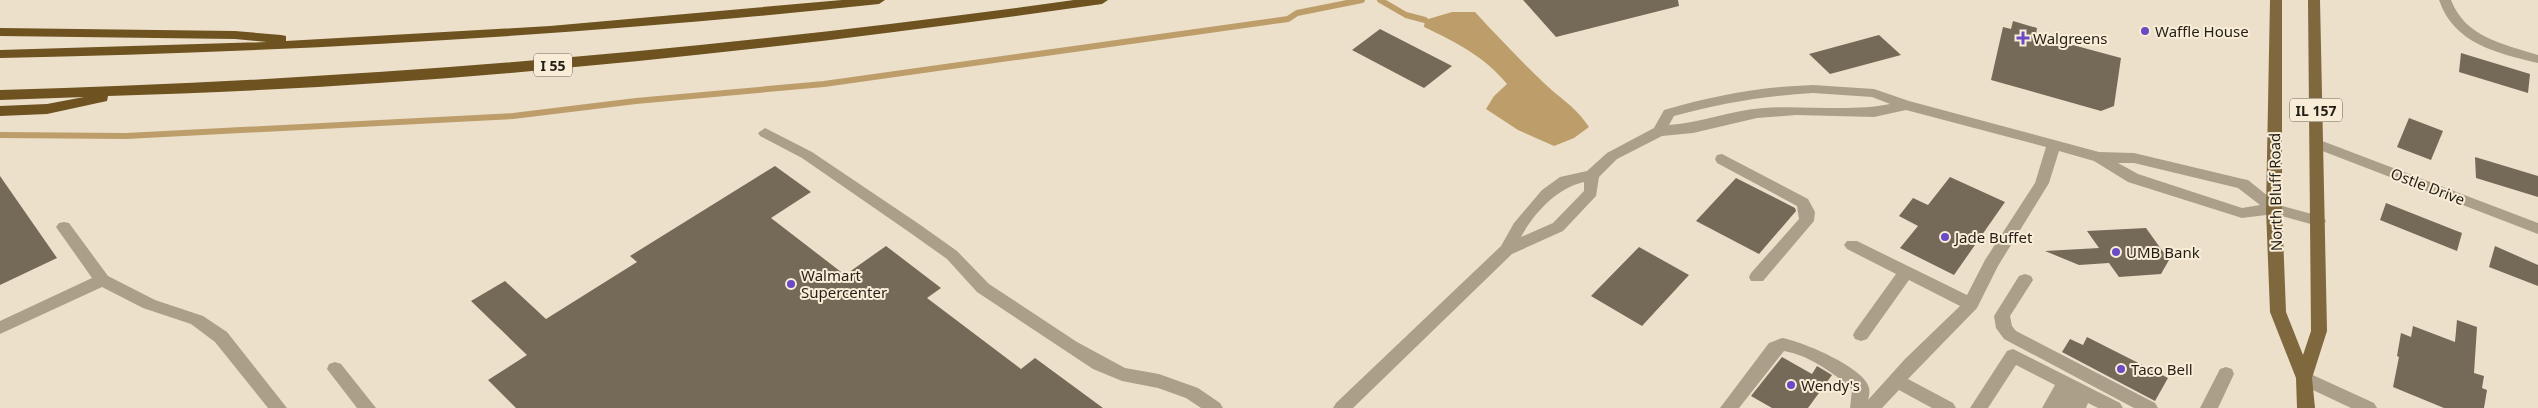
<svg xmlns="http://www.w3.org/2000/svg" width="2538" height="408" font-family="'Noto Sans',sans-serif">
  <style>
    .water { fill: #bd9e6b }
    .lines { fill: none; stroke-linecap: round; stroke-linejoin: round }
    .stream { stroke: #bd9e6b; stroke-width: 6 }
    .building { fill: #756a57 }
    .minor { fill: #ac9f89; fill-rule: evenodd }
    .major { fill: #7f673e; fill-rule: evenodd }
    .highway { fill: #6e5220; fill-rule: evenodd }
    .poi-dot { fill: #694bc4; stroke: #faedd8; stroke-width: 2 }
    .labels { text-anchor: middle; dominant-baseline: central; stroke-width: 4; stroke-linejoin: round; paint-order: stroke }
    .shield { fill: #faedd8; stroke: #645d51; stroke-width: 1 }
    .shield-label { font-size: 14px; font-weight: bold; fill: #231f17 }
    .poi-label { font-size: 15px; fill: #231f17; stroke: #faedd8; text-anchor: start }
    .street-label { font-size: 15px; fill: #231f17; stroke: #faedd8 }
  </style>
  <rect width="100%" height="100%" fill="#ece0cb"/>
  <path class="water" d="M1452,12H1475C1498,37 1521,61 1545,84C1563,101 1574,105 1589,127L1574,138L1554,146L1518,130L1486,109L1494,96L1507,84C1485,57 1456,42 1424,27L1425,20Z"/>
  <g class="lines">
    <path class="stream" d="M1380,0L1406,15L1425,20
      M0,135L126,136L513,116L636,101L824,84L1288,19L1297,13L1362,0"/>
  </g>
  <path class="building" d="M1523,0H1678L1679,6L1556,37Z
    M2013,21L2037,28L2036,35L2121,58L2114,106L2101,111L1991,80L2003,27L2011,29Z
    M1380,29L1452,66L1424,88L1352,50Z
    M1879,35L1901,55L1830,74L1809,54Z
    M2461,53L2530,74L2528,93L2459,72Z
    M2409,118L2443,131L2431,160L2397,147Z
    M2475,157L2538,176V197L2476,178Z
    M775,166L811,192L771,218L845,275L886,246L941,288L927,298L1021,369L1035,358L1103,408H516L488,380L527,355L471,301L505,281L546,319L637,262L630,256Z
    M0,176L57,258L0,285Z
    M1950,177L2005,202L1954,275L1900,248L1918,226L1899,216L1913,198L1928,205Z
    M1736,178L1795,208L1796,211L1759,254L1696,221Z
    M2386,203L2462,233L2457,251L2380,220Z
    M2146,228L2169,260L2161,274L2119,277L2109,263L2079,265L2045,251L2099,248L2087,231Z
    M2495,246L2538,265V286L2489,267Z
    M1639,247L1689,275L1642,326L1591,296Z
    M2457,320L2477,327L2474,373L2484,376L2482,388L2487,390L2484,408H2444L2393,387L2399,357L2397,356L2401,333L2411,337L2413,326L2455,342Z
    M2087,337L2168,378L2155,401L2062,352L2070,339L2083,345Z
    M1782,357L1812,374L1817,366L1832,375L1808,408H1772L1751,396Z"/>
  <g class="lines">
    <path class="minor" d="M2439,0H2451C2465,37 2503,44 2538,55V63C2497,53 2454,44 2439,0Z
      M1813,85L1874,89L1909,101L2099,152L2134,153L2243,179L2248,180L2279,205L2323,217L2326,221L2323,225L2318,226L2274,214L2242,218L2128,182L2094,161L2059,151L2049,183L1998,266L1977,308L1908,379L1953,403L1956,408H1932L1899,390L1882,408H1850L1852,390L1849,386C1830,371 1808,355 1784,351L1739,408H1720L1769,343L1782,338C1801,341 1866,368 1869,388C1870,392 1869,397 1868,400L1905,359L1960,306L1909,280L1867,339L1861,341L1855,339L1853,335L1855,331L1896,274L1847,249L1844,245L1847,241H1857L1967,295L1985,260L2035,183L2046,147L1906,110L1874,117L1796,115L1757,118L1693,133L1662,136L1617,159L1599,177L1596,196L1563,231L1512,254L1353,408H1333L1336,403L1501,246L1514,223L1542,190L1560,177L1587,171L1607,153L1654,128L1664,110C1717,95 1758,87 1813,85ZM1813,93L1872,97L1890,104C1851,112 1804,105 1763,108C1732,110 1701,123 1669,125L1674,116C1721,103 1765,96 1813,93ZM2118,163H2134L2238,188L2260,205L2242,208L2138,174ZM1584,182V191L1553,223L1521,237C1534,213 1557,188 1584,182Z
      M765,128L812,152L919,224L957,251L989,284L1077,342L1125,368L1159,374L1198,388L1220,403L1223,408H1201L1186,398L1158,388L1122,381L1093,369L977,292L947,259L909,232L802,158L760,136L758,133Z
      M2317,139L2538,223V234L2312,147L2310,144Z
      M1722,154L1808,199L1815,212L1814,221L1763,281H1751L1749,277L1751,273L1799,219L1797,206L1717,163L1715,159L1717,155Z
      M64,222L69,223L108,276L155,300L203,316L227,332L287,408H268L215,342L191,324L143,308L102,287L0,334V321L92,278L56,227L59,223Z
      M2025,274L2031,276L2033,280L2010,316L2012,326L2016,331L2155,403L2158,408H2134L2004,339L1996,328L1994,316L2019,276Z
      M2013,349L2120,403L2123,408H2098L2088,403L2086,408H2042L2055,385L2016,365L1988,408H1970L2007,351Z
      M335,362L341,364L376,408H357L327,369L329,364Z
      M2226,367L2232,369L2234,374L2218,408H2200L2220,369Z
      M2304,371L2374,403L2377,408H2351L2298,383L2296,378L2298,373Z"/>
    <path class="major" d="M2270,0H2282V209L2286,312L2303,355L2311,331L2308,0H2320L2327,331L2312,378L2315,408H2297L2296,378L2270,312L2266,209Z"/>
    <path class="highway" d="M842,0H885L879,4C587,35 294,52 0,58V50L267,42L235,39L0,36V28L235,31L281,35L286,36V41L550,26Z
      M1074,0H1108L1102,4C772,51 441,87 108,96L107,101L47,114L0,116V106L47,104L84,97L0,100V90C362,80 715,50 1074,0Z"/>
  </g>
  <g class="poi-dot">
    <circle cx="2145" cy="31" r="5"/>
    <path d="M2020.5 30.5h5v5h5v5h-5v5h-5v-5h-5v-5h5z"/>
    <circle cx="1945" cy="237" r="5"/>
    <circle cx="2116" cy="252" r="5"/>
    <circle cx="791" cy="284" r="5"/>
    <circle cx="2121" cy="369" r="5"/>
    <circle cx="1791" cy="385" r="5"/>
  </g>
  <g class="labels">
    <g class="shield">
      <rect x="534" y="53.5" width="38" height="23" rx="4"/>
      <rect x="2290" y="98.5" width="52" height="23" rx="4"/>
    </g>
    <g class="shield-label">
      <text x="553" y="65">I 55</text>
      <text x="2316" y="110">IL 157</text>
    </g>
    <g class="poi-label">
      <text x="2155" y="31">Waffle House</text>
      <text x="2033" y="38">Walgreens</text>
      <text x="1955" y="237">Jade Buffet</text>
      <text x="2126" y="252">UMB Bank</text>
      <text x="801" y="275">Walmart<tspan x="801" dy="17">Supercenter</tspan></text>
      <text x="2131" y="369">Taco Bell</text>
      <text x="1801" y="385">Wendy's</text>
    </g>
    <g class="street-label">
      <text transform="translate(2428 186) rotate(21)">Ostle Drive</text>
      <text transform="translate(2275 192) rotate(-91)">North Bluff Road</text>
    </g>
  </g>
</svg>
